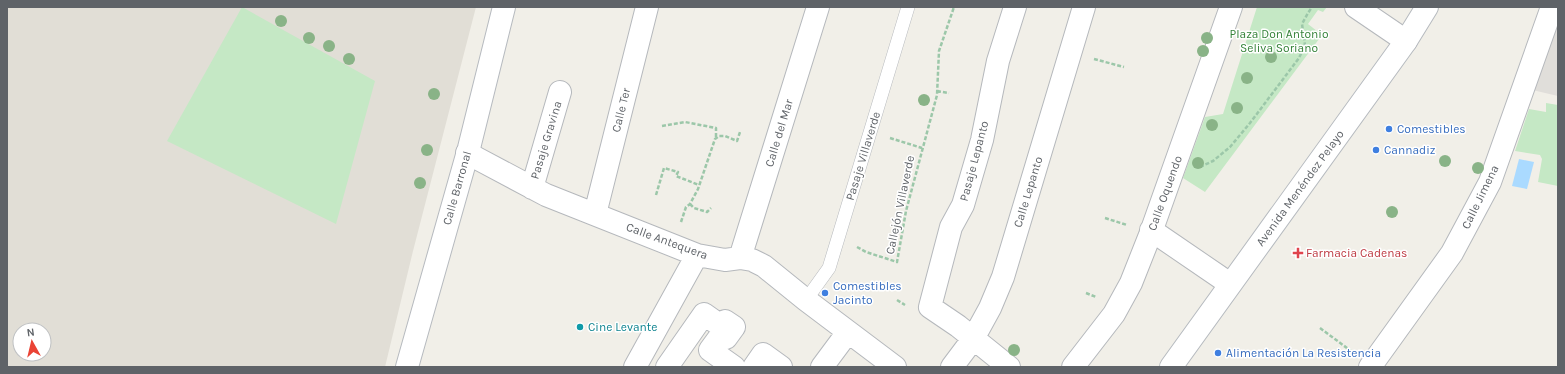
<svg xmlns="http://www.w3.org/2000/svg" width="1565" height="374" font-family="Karla,sans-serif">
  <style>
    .industrial { fill: #e0deda }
    .education { fill: #e1ded6; fill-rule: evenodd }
    .green { fill: #c5e8c5 }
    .water { fill: #aadaff }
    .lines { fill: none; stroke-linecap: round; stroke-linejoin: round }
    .lane-casing { stroke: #b5b8bc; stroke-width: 14 }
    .street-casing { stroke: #b5b8bc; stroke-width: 24 }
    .secondary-casing { stroke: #b6babf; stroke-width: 24 }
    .path { stroke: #9cc7a9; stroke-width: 2.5; stroke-dasharray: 4 2; stroke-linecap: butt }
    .lane { stroke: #fff; stroke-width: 13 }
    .street { stroke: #fff; stroke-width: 22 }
    .secondary { stroke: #fff; stroke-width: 22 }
    .tree { fill: #89b387 }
    .shop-dot { fill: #3f7fe0; stroke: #fff; stroke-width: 1.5 }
    .health-dot { fill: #e0444e; stroke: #fff; stroke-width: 1.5 }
    .culture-dot { fill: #0f9aa8; stroke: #fff; stroke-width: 1.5 }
    .labels { text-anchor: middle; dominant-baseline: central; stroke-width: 3; stroke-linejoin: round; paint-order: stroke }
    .park-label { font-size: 12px; fill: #348238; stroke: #fff }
    .street-label { font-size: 12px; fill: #5f6368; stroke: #fff }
    .shop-label { font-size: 12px; fill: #366cbe; stroke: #fff; text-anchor: start }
    .health-label { font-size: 12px; fill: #be3a42; stroke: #fff; text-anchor: start }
    .culture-label { font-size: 12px; fill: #0d838f; stroke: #fff; text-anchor: start }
  </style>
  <rect width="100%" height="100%" fill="#f1efe8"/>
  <path class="industrial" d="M1558,7V96L1515,86Z"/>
  <path class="education" d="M7,7H476L413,251L385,367H7ZM20,330H44V354H20Z"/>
  <path class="green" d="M242,7L375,81L336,224L167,141Z
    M1257,7H1327L1323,12L1318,10L1308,24L1322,35L1205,192L1183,178L1205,117L1223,114Z
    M1546,103L1558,105V186L1538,182L1542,159L1540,155L1515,151L1529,109L1546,112Z"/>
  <path class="water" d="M1519,159L1534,162L1527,189L1512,186Z"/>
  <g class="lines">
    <defs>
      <path id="lane" d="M806,300L829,268L908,7"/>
      <path id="street" d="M1356,7L1406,41
        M467,153L546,195L697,255L725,260L740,258L752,260L764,266L806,300L895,367
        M532,188L560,92
        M595,214L647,7
        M1151,230L1230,284
        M740,258L818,7
        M635,367L697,255
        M667,367L704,314L721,326L725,321L734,327L726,338L721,335L710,350L734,367
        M754,367L763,354L781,367
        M822,367L848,332
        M952,367L973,339L990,308L1003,277L1084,7
        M1009,367L958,326L930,307L951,227L963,205L982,140L998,61L1015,7
        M1073,367L1114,314L1131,283L1150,235L1231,7
        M1370,367L1452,253L1490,182L1552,7"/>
      <path id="secondary" d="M407,367L469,148L504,7
        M1171,367L1406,41L1427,7"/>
    </defs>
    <use href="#lane" class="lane-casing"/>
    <use href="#street" class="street-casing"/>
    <use href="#secondary" class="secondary-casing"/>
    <path class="path" d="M1094,59L1124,67
      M937,91L949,93
      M662,126L685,122L716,128V138
      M890,138L922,148
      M1200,167L1213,161L1230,147L1250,123L1299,58L1305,45L1302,24L1308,13L1312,7
      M656,195L664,168L678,172L676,176L699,185
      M690,204L694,208L707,212L711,208
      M1105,218L1127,225
      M681,222L686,207L690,204L698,189L715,139L719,136H725L737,141L740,132
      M857,247L866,252L897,262L906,211L937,95L939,51L954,7
      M1086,293L1096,297
      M897,300L905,305
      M1320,328L1351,351"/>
    <use href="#lane" class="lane"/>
    <use href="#street" class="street"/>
    <use href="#secondary" class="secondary"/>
  </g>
  <g class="tree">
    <circle cx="281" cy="21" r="6"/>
    <circle cx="309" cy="38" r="6"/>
    <circle cx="1207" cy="38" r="6"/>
    <circle cx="329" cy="46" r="6"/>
    <circle cx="1203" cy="51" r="6"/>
    <circle cx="1271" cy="57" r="6"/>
    <circle cx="349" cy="59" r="6"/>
    <circle cx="1247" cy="78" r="6"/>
    <circle cx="434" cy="94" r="6"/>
    <circle cx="924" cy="100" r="6"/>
    <circle cx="1237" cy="108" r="6"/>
    <circle cx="1212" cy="125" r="6"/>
    <circle cx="427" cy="150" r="6"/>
    <circle cx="1445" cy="161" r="6"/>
    <circle cx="1198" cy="163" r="6"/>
    <circle cx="1478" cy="168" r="6"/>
    <circle cx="420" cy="183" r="6"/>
    <circle cx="1392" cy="212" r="6"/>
    <circle cx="1014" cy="350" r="6"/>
  </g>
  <g class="shop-dot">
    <circle cx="1389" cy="129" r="4"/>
    <circle cx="1376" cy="150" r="4"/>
    <circle cx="825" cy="293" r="4"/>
    <circle cx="1218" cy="353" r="4"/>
  </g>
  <path class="health-dot" d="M1296 247h4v4h4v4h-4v4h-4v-4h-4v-4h4z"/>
  <circle class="culture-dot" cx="580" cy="327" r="4"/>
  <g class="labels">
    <g class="park-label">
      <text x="1279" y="34">Plaza Don Antonio<tspan x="1279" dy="14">Seliva Soriano</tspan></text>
    </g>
    <g class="street-label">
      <text transform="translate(621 110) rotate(-76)">Calle Ter</text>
      <text transform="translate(779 133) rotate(-73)">Calle del Mar</text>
      <text transform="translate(546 140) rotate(-73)">Pasaje Gravina</text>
      <text transform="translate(863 156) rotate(-73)">Pasaje Villaverde</text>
      <text transform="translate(974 161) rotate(-75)">Pasaje Lepanto</text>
      <text transform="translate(457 188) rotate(-74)">Calle Barronal</text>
      <text transform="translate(1300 188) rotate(-54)">Avenida Menéndez Pelayo</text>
      <text transform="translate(1028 192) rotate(-73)">Calle Lepanto</text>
      <text transform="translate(1165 193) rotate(-70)">Calle Oquendo</text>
      <text transform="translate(1480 197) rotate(-64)">Calle Jimena</text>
      <text transform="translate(900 205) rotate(-78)">Callejón Villaverde</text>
      <text transform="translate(667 241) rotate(20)">Calle Antequera</text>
    </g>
    <g class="shop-label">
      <text x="1397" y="129">Comestibles</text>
      <text x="1384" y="150">Cannadiz</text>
      <text x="833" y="286">Comestibles<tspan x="833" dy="14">Jacinto</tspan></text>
      <text x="1226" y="353">Alimentación La Resistencia</text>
    </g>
    <g class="health-label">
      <text x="1306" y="253">Farmacia Cadenas</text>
    </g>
    <g class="culture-label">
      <text x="588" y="327">Cine Levante</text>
    </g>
  </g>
  <rect width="1565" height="374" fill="none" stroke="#5f6368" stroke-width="16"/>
  <g transform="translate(32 342) rotate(352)"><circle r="19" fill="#ffffff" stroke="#bfc1c3"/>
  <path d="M0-3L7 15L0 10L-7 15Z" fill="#ea4335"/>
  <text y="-6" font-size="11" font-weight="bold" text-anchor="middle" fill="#5f6368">N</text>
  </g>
</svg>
